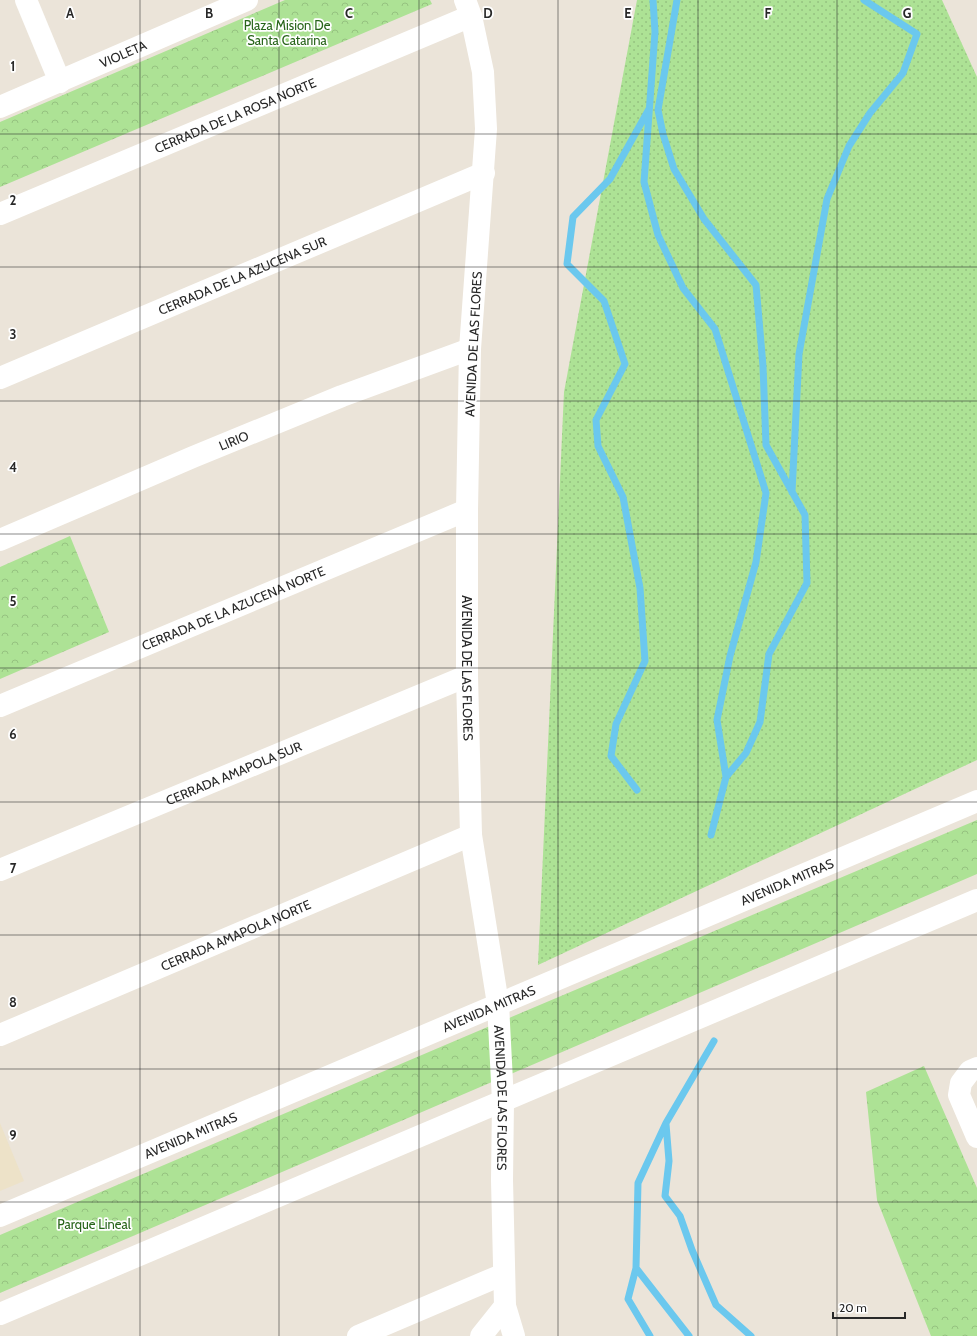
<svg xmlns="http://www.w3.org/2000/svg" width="977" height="1336" font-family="Cabin,sans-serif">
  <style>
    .education { fill: #ede2c8 }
    .grass { fill: url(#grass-dots) }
    .park { fill: url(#park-crowns) }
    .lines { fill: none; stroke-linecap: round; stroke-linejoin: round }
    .stream { stroke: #6bc8ee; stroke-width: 7 }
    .minor { stroke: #fff; stroke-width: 22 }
    .grid { fill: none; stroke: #282828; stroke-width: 1; stroke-opacity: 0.55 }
    .labels { text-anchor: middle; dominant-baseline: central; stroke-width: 3.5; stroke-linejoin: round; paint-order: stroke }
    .park-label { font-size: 13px; fill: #276419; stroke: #fff }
    .street-label { font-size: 13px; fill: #282828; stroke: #fff }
    .grid-label { font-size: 13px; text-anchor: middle; font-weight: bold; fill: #282828; stroke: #fff; stroke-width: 3.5; stroke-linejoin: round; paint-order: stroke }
  </style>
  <defs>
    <pattern id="grass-dots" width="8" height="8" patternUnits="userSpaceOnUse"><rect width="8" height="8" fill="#ade295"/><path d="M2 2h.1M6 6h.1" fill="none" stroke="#95c280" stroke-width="1.8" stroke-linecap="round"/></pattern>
    <pattern id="park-crowns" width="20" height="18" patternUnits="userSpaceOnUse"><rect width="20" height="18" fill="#ade295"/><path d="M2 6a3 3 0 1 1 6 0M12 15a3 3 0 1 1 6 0" fill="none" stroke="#95c280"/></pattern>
  </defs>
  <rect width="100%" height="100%" fill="#ebe4d9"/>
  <path class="education" d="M0,1123L24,1181L0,1191Z"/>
  <path class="grass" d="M637,0H942L977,77V760L538,965L564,392Z"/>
  <path class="park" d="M285,0H430L432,4L0,187V122Z
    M70,536L109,632L0,679V567Z
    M977,820V874L0,1293V1235L457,1040Z
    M924,1066L977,1188V1336H931L877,1200L866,1092Z"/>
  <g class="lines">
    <path class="stream" d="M653,0L655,32L644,182L658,235L683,288L715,329L766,493L756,562L730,656L717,720L726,777
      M677,0L658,110L663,134L674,169L704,219L756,285L763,366L766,445L805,515L807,583L769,654L760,722L746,753L726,777L711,835
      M792,492L799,354L827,199L849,146L870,113L903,73L917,34L864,0
      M637,790L611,756L616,724L645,661L640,588L623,497L598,446L596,420L625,364L604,301L567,264L573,217L610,179L649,109
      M666,1124L669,1161L665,1196L680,1216L692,1250L716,1305L751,1336
      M636,1268L628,1299L650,1336
      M689,1336L636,1268L638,1183L666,1123L714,1041"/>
    <g class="minor">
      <path d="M26,0L60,82"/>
      <path id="s1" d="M465,0L471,16L483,72L486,129L470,349L467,510V676L471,835L498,1004L503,1101L502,1180L505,1306L514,1336"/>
      <path id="s2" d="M0,107L247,0"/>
      <path id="s3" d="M0,214L471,16"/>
      <path id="s4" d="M0,378L484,173"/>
      <path id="s5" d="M0,540L193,457L342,396L470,349"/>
      <path id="s6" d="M0,706L467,510"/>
      <path id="s7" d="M0,870L467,676"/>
      <path id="s8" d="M0,1035L471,835"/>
      <path d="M977,1068L970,1071L961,1083L959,1095L977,1137"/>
      <path id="s9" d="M0,1216L977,801"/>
      <path d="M0,1314L977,900"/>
      <path d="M358,1336L504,1274"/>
      <path d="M481,1336L505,1306"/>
    </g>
  </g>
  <path class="grid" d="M140,0V1336M279,0V1336M419,0V1336M558,0V1336M698,0V1336M837,0V1336M0,134H977M0,267H977M0,401H977M0,534H977M0,668H977M0,802H977M0,935H977M0,1069H977M0,1202H977"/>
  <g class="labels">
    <g class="park-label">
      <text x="287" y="25">Plaza Mision De<tspan x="287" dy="15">Santa Catarina</tspan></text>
      <text x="94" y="1224">Parque Lineal</text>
    </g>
    <g class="street-label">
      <text stroke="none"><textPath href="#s2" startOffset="134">VIOLETA</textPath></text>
      <text stroke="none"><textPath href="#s3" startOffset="255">CERRADA DE LA ROSA NORTE</textPath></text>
      <text stroke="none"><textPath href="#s4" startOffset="263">CERRADA DE LA AZUCENA SUR</textPath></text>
      <text transform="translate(473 344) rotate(-87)">AVENIDA DE LAS FLORES</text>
      <text stroke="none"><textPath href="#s5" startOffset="254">LIRIO</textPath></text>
      <text stroke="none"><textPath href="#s6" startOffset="253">CERRADA DE LA AZUCENA NORTE</textPath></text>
      <text stroke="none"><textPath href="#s1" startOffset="671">AVENIDA DE LAS FLORES</textPath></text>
      <text stroke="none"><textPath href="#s7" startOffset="253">CERRADA AMAPOLA SUR</textPath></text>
      <text stroke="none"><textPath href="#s9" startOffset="855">AVENIDA MITRAS</textPath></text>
      <text stroke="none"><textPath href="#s8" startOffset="256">CERRADA AMAPOLA NORTE</textPath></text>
      <text stroke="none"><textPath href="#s9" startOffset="531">AVENIDA MITRAS</textPath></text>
      <text stroke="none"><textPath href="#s1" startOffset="1103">AVENIDA DE LAS FLORES</textPath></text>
      <text stroke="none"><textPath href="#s9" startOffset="207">AVENIDA MITRAS</textPath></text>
    </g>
  </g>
  <g class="grid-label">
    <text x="70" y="18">A</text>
    <text x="209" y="18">B</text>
    <text x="349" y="18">C</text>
    <text x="488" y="18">D</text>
    <text x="628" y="18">E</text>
    <text x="768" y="18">F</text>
    <text x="907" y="18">G</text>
    <text x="13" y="71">1</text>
    <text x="13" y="205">2</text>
    <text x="13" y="339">3</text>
    <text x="13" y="472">4</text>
    <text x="13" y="606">5</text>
    <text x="13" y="739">6</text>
    <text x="13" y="873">7</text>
    <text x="13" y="1007">8</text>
    <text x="13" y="1140">9</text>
  </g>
  <path d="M833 1312v6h72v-6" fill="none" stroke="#282828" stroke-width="2"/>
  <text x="839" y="1312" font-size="12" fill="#282828" stroke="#ffffff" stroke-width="3" paint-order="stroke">20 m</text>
</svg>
